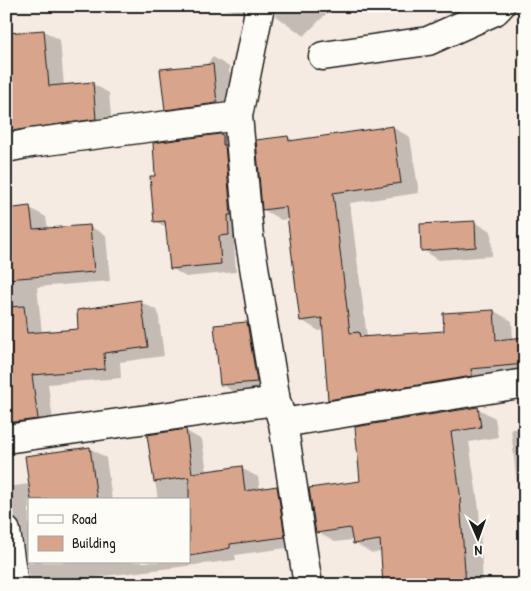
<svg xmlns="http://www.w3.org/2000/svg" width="531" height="591" font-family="'Patrick Hand',sans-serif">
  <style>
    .shadow { fill: #0003 }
    .building { fill: #d8a58c; stroke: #1c1c1c }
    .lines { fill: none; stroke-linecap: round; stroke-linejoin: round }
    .minor-casing { stroke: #1c1c1c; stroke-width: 31 }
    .minor { stroke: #fdfcf7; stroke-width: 28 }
  </style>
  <rect width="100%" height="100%" fill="#f6ebe2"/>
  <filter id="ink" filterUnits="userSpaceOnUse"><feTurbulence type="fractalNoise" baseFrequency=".02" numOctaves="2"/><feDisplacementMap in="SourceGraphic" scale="10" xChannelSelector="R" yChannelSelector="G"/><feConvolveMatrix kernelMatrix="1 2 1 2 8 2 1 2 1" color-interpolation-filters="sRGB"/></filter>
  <g filter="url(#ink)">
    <path class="shadow" d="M214,6H250L248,15Z
      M276,6H332L333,7L304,36L275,15Z
      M44,31L60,40L64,86L93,84L109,93L112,128L6,148V76H8Z
      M213,57L229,67V73L233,75L230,84L233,112L182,119L166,109Z
      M392,127L410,137L419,193L350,203L367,337L445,332L494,311L512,321L513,340L525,339V375L347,409L329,399L324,330L319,331L301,320L288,219L281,220L264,210L288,137L296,142Z
      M222,136L238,145L244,244L234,245L236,272L186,277L171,268L167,228L155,221L156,177Z
      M30,208L46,217L48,229L89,226L106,235L110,281L37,287L42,333L80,331L141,302L158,311L164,356L120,362L121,378L48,384L54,428L24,432L8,422L6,408V210Z
      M474,222L491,231L492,256L439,260L423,250Z
      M247,323L263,333L273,391L237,394L221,384Z
      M477,408L495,418L498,437L469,442L479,509L483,585H384L382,552L372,553L354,543L353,540L335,542L317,532L361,482Z
      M525,428V499L518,495L511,429Z
      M186,431L202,440L207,472L241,468L258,477L260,490L277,487L293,497L301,546L235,555L236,560L72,580V585H31L21,524L13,528L6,585V487L30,484L90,448L106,458L112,500H29V562H189V500H158L148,436Z"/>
    <path class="building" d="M44,30L49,86L93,82L96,119L12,131L6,66V33Z
      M213,64L217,103L165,110L160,69Z
      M393,126L401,183L333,193L350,333L359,332L360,337L444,331L443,313L494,310L496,340L525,337V364L471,369L472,376L328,400L322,318L300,321L286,207L262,210L256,140L288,136L289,141Z
      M220,134L223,135V145H225L231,215H228L229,235L219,236L221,264L170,269L165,221L154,222L150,176H155L153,143Z
      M30,206L33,229L90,225L94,272L6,279V209Z
      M475,221L476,247L421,251L420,224Z
      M141,300L148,347L104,353L105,369L32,375L38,419L6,423V307L24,306L27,333L78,329L77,310Z
      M247,322L257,382L220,385L214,325Z
      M478,407L481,427L451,432L461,500H460L466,585H383L380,540L353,544L350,528L316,533L309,488L360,481L355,427Z
      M186,429L192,473L242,466L245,491L277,486L285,537L230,544V548L220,550V551L189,556V477L154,482L147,435Z
      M90,447L97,500H31L25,456Z"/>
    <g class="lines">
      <defs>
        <path id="minor" d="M260,6L238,116L249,236L276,401L283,423L308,585
          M323,56L428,41L495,11L500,6
          M6,148L31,143L238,116
          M283,423L525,383
          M6,439L276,401
          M6,531L14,585"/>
      </defs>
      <use href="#minor" class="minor-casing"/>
      <use href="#minor" class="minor"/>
    </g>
  </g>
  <rect width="531" height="591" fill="none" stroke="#fdfcf7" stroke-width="25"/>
  <rect x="12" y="12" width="506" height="566" fill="none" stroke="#1c1c1c" stroke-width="2" filter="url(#ink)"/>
  <rect x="28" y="498" width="162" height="65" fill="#fdfcf7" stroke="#a3a29f"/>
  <rect x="38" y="515" width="25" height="8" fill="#fdfcf7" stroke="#a3a29f"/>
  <text x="72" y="524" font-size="15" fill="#1c1c1c">Road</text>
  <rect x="38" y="536" width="25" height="15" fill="#d8a58c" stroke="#a3a29f"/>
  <text x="72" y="548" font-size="15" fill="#1c1c1c">Building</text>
  <g transform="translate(478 538) rotate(178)" stroke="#fdfcf7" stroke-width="4" paint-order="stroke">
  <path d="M0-4L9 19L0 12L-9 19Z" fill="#1c1c1c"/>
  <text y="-8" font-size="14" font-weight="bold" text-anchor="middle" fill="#1c1c1c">N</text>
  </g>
</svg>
